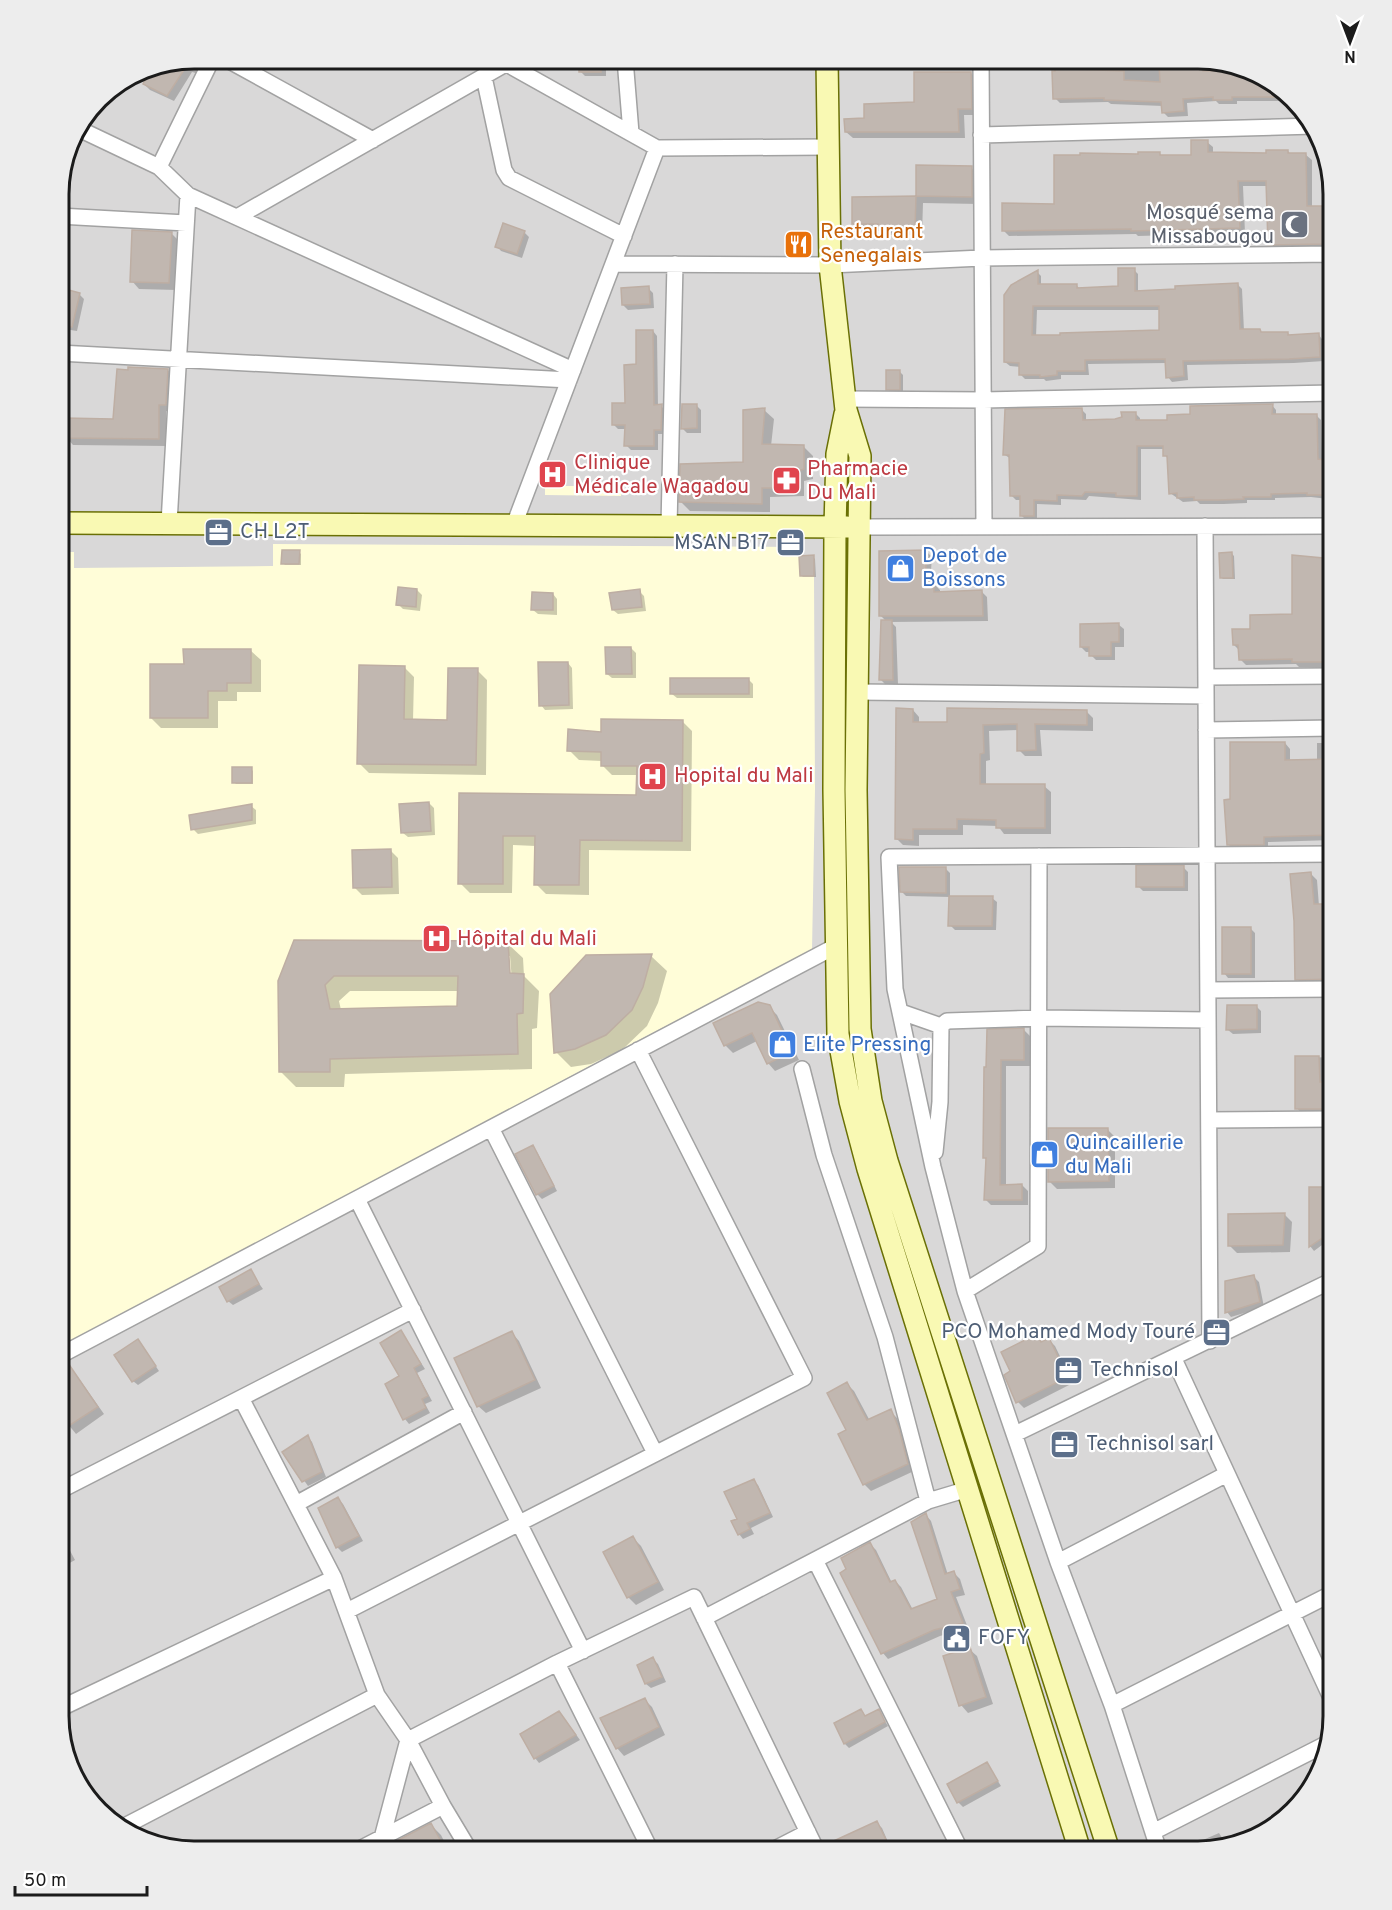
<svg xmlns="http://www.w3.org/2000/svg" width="1392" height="1910" font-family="Overpass,sans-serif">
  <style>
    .residential { fill: #d9d8d8 }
    .education { fill: #fffdd8 }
    .shadow { fill: #0003; fill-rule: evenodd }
    .building { fill: #c1b7b0; stroke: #beaea3; stroke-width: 1.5; fill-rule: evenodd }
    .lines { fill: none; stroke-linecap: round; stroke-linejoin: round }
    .street-casing { stroke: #a2a2a2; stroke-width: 18 }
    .secondary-casing { stroke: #6a7005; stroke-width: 24 }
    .street { stroke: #fff; stroke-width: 15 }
    .secondary { stroke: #f9f9b3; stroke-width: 21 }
    .labels { text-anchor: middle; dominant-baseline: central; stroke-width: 4.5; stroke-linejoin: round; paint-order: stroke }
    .worship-label { font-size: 21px; fill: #5b616d; stroke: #fff; text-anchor: end }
    .food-label { font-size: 21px; fill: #c56008; stroke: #fff; text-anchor: start }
    .health-label { font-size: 21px; fill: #be3a42; stroke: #fff; text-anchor: start }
    .service-label { font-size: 21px; fill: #4e5e75; stroke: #fff; text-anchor: start }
    .shop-label { font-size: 21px; fill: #366cbe; stroke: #fff; text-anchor: start }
    .rim { fill: none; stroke: #1b1b1b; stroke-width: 3 }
  </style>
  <rect width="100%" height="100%" fill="#ede8e1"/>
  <path class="residential" d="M194,59H1206L1266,77L1315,126L1333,194V1716L1315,1784L1266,1833L1198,1851H186L126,1833L77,1784L59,1716V185L73,134L105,92L143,69Z"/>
  <path class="education" d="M545,464H562V486H621V496L545,495Z
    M273,544L799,547L800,575L814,576L815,789L812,950L606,1057L64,1347L59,1331V552H74V568L273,566Z"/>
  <path class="shadow" d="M194,59H207L199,74L192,72L174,101L150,90L144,84L153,67Z
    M580,59H606V76H585L580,71Z
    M1056,59H1206L1266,77L1290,101H1237V104H1219L1216,101L1187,103L1188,116L1168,117L1163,112V106L1111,104L1108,102L1060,103L1055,98Z
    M971,73L977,80L978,115H964L965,138H853L846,132L866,120L916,104Z
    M1207,142L1213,147V153L1268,155L1288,151L1291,155H1306L1312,160V207H1322L1328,213V249L1275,250L1269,244L1268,186H1243L1245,233L1138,236L1136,234L1009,236L1004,231L1056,205L1140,156L1159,153L1162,156H1193Z
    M918,167L971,168L979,175V204L923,203L922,235H887L883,231H861L853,224V198L917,197Z
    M524,232L529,237L522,258L501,251L497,246Z
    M171,233L179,241L176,290L139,289L132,281Z
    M1134,270L1138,274V292L1238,285L1242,289L1244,331L1263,334L1288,333L1290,336L1318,334L1322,339L1324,361L1294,363L1187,365L1188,380L1172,382L1168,377L1167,363L1088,364L1089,375H1061V379L1046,381L1044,379H1025L1020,374V367L1010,366L1005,362L1037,272L1041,276V285H1076L1080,289L1120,288ZM1037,310H1160L1161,332L1036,337Z
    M648,288L653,293L654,308L628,310L623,305Z
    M79,294L84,299L77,331L64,329L59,324Z
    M653,331L657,336L658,406H661L666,411V434H658V450H631L626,445V429H618L613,424L626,405L638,366Z
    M168,370L175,378L173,412L166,411V446L73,445L66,437L115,421Z
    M899,371L903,375V393H892L888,389Z
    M696,405L701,410V433H687L682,428Z
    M1272,405L1276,410V415H1316L1321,420L1322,461L1329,466L1328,499L1311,497L1275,498V500H1247V503L1224,504H1200L1197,501L1183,502L1170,493L1169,460L1165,455V449H1141V500L1089,496L1086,500L1061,499V505L1037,504V520H1026L1021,515V500H1016L1011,495V459L1005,455L1081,409L1086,414V421L1116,420L1135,413L1140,418V422H1168L1192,415Z
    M764,410L774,419L771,446H803L813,456V479L804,481V496L770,497V512L690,511L681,502L744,463Z
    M926,551L932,557L930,584H934L940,590V593L981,591L987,597L988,621L891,622L896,627L898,684H885L880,679L887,622L881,616Z
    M299,552L301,554V565H285L283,563Z
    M1232,554L1234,556L1235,579H1223L1221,577Z
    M813,557L815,559L816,577H803L801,575Z
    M1333,561V667H1299L1296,664L1246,665L1240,659V651L1234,645L1252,630L1294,616Z
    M417,590L422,595L420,611L403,609L398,604Z
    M639,591L644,596L646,611L618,614L613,610Z
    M553,594L557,599V615L538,614L533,610Z
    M1119,625L1124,629V647H1115V660H1096L1091,655V652H1086L1081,647Z
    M631,648L636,653V678H612L607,674Z
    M250,650L261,660V692H237V701H218V728H161L151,718L185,666Z
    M568,663L572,668L573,709L545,710L541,705Z
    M404,667L414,677L413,721H449L477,670L487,680L486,775L369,773L359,763Z
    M749,680L753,684V698H677L672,694Z
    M913,710L919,717V723H948L1087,712L1093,718V731L1040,730L1042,756H1025L1019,750V730L989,731L990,760L986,761V786H1044L1051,792V834H1004L998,826L963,825V835H919V846L903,845L897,839Z
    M682,721L692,731L691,851L589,850V895L546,894L536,884V846L513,845L512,893H470L460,883V794L638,796V775H612L602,765V761L579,760L569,750L603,733Z
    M1285,743L1290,749V761L1317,760V743H1333V840L1268,842V850H1234L1228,844L1231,801Z
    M251,769L253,771V784H236L234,782Z
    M429,803L434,808L435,835L408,837L403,833Z
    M251,806L256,810V824L198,834L193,829Z
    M391,851L398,858L399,894L362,895L354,887Z
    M1183,867L1188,872V891H1143L1138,886Z
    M945,868L950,873V897L906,896L902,892Z
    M1311,874L1317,880L1319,906H1333V985H1303L1297,979Z
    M992,898L997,902L996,930H955L950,925Z
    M1250,928L1255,933V978H1228L1224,973Z
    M507,943L523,958L524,976L539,991L537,1028L532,1029V1069L345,1074L344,1087H296L280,1071L279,981ZM507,956H510L512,981H509ZM350,991H459L458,1007L341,1010L339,1001Z
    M651,956L667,971L658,1003L647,1026L622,1050L591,1064L571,1067L556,1052Z
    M1256,1006L1261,1011V1033L1233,1034L1228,1030Z
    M769,1007L777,1015L799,1060L775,1071L768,1063L757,1041L733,1053L725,1045Z
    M1024,1030L1030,1036V1066H1006V1186L1022,1185L1028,1191V1205H991L985,1199L987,1160L984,1157L985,1069Z
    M1333,1057V1114H1302L1297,1108V1058Z
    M1108,1130L1115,1137V1188L1057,1189L1049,1181Z
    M532,1147L537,1152L557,1191L542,1199L537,1194Z
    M1333,1188V1261H1331L1326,1256V1242L1314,1251L1310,1246Z
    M1284,1214L1292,1222L1290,1252L1237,1253L1230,1246Z
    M250,1271L263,1289L233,1305L228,1301Z
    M1254,1277L1259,1282L1264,1307L1231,1317L1227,1312Z
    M401,1332L425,1369L417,1373L432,1401L425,1404L430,1413L409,1424L405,1419L387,1385L401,1377Z
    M512,1333L519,1341L541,1388L486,1413L478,1406Z
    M1036,1336L1044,1343L1049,1340L1055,1346L1073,1383L1024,1408L1018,1402L1012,1372Z
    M142,1346L159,1371L138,1385L133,1381Z
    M67,1365L75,1373L104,1414L76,1434L59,1413V1371Z
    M847,1384L854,1391L870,1421L890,1411L897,1418L905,1437L914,1471L871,1491L864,1484L848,1431Z
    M308,1437L312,1442L326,1477L308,1486L284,1452Z
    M753,1481L758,1485L773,1517L751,1528L754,1534L743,1539L739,1534V1519Z
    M338,1499L343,1504L363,1541L342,1552L337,1547Z
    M926,1515L931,1521L948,1575L954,1573L960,1579L965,1595L956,1597L968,1628L940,1636L888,1659L883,1653L870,1544L876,1550L892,1583L895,1581L901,1587L913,1610L939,1600Z
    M59,1518L64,1527L59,1530L75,1560L59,1569Z
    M633,1538L641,1546L664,1590L636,1605L628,1597Z
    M969,1649L977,1656L993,1704L968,1713L961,1705Z
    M653,1659L658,1664L666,1682L651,1688L646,1684Z
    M645,1700L652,1707L665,1735L624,1756L617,1748Z
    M878,1710L888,1726L849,1748L845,1744L836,1724L861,1711L866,1717Z
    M564,1718L580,1740L539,1763L535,1758Z
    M987,1764L1001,1786L963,1807L958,1802Z
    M877,1823L882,1828L892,1851H835L831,1844Z
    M431,1825L441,1835L449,1851H380Z
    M1219,1833L1226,1844L1200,1851L1196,1843Z
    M941,1848L945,1851H934Z"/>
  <path class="building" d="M191,59L167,96L143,84L152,67Z
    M579,59H601V72H579Z
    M1055,59H1070L1071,69L1124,71V80L1160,82L1159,65H1163V59H1179V61L1203,60V71H1232V74L1254,73L1266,77L1286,97H1232V100H1213V97L1183,99L1184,111L1162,113L1161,102L1104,100V98L1053,99L1052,71H1055Z
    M914,72H971L972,109H958L959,132H845L844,119L864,118V104L914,102Z
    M1191,140H1208V152L1266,153V150H1288V153H1306L1307,206H1323V244L1268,245L1266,181H1238L1240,228L1131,231V229L1002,231V203L1054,204V155H1080V153L1138,154V152H1160V155H1191Z
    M916,165L972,166V197L916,196Z
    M916,196L915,229H878V224H852V197Z
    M503,223L525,231L517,254L495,247Z
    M132,230L172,232L169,283L130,282Z
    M1118,268H1135V291L1175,289V286L1238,283L1240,329H1260L1261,332H1288V335L1319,333L1320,357L1289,359L1183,361L1184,376L1166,378L1165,359L1085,360V371H1057V375L1040,377V375H1019V363L1004,362V295L1011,285L1038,270V284H1077V288L1118,286ZM1033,306H1159V330L1060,333V335H1032Z
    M649,286L650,304L622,305L621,288Z
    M65,289L80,293L72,327L59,325Z
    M636,330H653L654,405L662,404L661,430H654V446H624L625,425H612V403H625L624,365L636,364Z
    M128,367L168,369L166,405H159V439L64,438L65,418L113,419L117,369L128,370Z
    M886,370H900V390H886Z
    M682,404H697V428L681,429Z
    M1273,404L1272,414H1317L1318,459L1325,460L1324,495H1307V493L1271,494V497H1243L1244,499L1219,500H1194V497L1177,498V493L1169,494L1167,456H1163V446H1137V496H1116V493L1085,492L1082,496L1057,495V501L1034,500V516H1020V496H1010L1009,455H1003L1005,409L1082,408L1083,420L1115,419L1122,417L1121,412H1136V420H1167V415L1190,414V406Z
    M765,408L762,444L804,445V469L795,472V488H762V504L679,502L680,464L743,462V410Z
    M282,550H300L299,564H281Z
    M927,550L925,582H934V592L982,590L983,616H879V551Z
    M1232,552L1233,578H1220L1219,553Z
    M814,555V576H800L799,556Z
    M1292,555L1334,559V662H1292V659L1239,660L1238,645H1233L1232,629H1250V615L1292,614Z
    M398,587L417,589L416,607L396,605Z
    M640,589L642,607L612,610L609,593Z
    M532,592L553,593V610H531Z
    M881,620H892L893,680H879Z
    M1119,623V642H1111V656H1089V647H1080V624Z
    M605,647H631L632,674H606Z
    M183,649H251V683H227V691H208V718H150V664H184Z
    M538,662H568L569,705L539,706Z
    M359,665L405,666L404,719L447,720L448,668H478L476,765L357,764Z
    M670,678H749V694H670Z
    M896,708L913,709V722H947V708L1087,710V725L1035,724L1036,750L1017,751V724L983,725L984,753L980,754V784H1045V828H996V820L957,819V829H913V840L895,839Z
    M601,719L683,720L682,841L580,840L579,885H534L535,836H503V884H458L459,793L636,795L637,766H601V752L567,751L568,729L601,732Z
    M1230,742H1285V760L1334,759V835L1264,837V845H1227L1224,800L1230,799Z
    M232,767H252V783H232Z
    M429,802L431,831L401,833L399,804Z
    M252,804V820L191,830L189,815Z
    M391,849L392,887L353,888L352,850Z
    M1136,865H1184V887H1136Z
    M899,867H946V893L900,892Z
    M1311,872L1314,904H1334V979L1295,980L1294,921L1290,874Z
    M949,896H993L992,926H948Z
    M1222,927H1251V974H1222Z
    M294,940L508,941L510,973L524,974L523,1013L517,1014L518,1054L330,1059V1072H279L278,981ZM334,976H458L457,1006L330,1009L325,985Z
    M652,954L643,987L632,1010L606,1035L575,1049L554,1053L550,994L586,955Z
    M758,1002L770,1005L792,1052L767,1064L752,1033L724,1046L713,1023Z
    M1227,1005H1257V1029L1226,1030Z
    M1024,1028V1060H1001L1000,1185L1022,1184V1200H984L986,1158H983L984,1067H986L987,1029Z
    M1295,1056H1319L1320,1082H1324V1109H1295Z
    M1048,1128H1108L1109,1181L1048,1182Z
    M533,1145L554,1186L536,1195L515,1154Z
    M1309,1187H1334V1230L1309,1247Z
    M1285,1213L1283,1245L1228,1246V1214Z
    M251,1269L259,1284L227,1302L219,1287Z
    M1254,1275L1260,1302L1225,1313V1281Z
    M401,1330L421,1364L414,1368L428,1396L422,1399L426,1408L403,1420L385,1384L399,1376L380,1343Z
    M512,1331L535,1380L477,1407L454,1358Z
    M1037,1334L1041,1342L1049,1338L1068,1377L1016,1403L1004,1375L1010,1371L1001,1352Z
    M138,1339L156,1366L132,1382L114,1355Z
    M68,1363L98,1407L67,1427L59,1415V1370Z
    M847,1382L867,1420L891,1409L899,1429L908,1464L863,1485L838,1434L846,1430L827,1393Z
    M308,1435L322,1472L302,1482L282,1452Z
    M754,1479L770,1513L747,1523L750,1529L738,1535L731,1521L737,1519L724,1492Z
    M338,1497L359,1536L336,1548L318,1508Z
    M926,1513L945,1574L954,1571L960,1589L951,1592L963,1623L934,1630L881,1654L840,1573L846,1569L841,1558L870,1542L890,1582L895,1580L911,1609L937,1599L911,1522Z
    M633,1536L658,1582L627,1598L603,1552Z
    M970,1647L986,1697L959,1706L943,1656Z
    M653,1657L662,1677L645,1684L637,1665Z
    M645,1698L659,1727L616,1749L600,1718Z
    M861,1709L865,1716L879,1709L885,1722L844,1744L834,1723Z
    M559,1711L576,1735L534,1759L520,1734Z
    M987,1762L998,1781L957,1803L947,1784Z
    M877,1821L887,1842L885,1843L889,1851H827L825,1845Z
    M431,1823L446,1851H377L385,1847Z"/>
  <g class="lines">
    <defs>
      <path id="street" d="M226,59L373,140
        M498,59L657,148L828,147
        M625,59L631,133
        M981,59L984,527
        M484,77L504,170L509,178L624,236
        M77,128L159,167L188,195L573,370
        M981,135L1315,126
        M159,167L212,59
        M1333,192V264
        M59,216L186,223
        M237,217L507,63
        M614,264L830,265L982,258L1333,254
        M59,353L569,380
        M845,399L983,400L1333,393
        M169,523L188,195
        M514,525L657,148
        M669,526L675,264
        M1205,526L1210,1341
        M859,527L1333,526
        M1206,677L1333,676
        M857,692L1206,696
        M1206,730L1333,728
        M1208,990L1333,989
        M901,1012L941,1026
        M802,1069L824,1155L885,1337L928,1501
        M1209,1120L1333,1119
        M491,1128L655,1453
        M935,1152L940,1102L941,1026L947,1021L1039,1018L1208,1020
        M357,1199L583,1651
        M965,1291L1038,1246L1039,856
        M59,1356L836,946
        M1174,1359L1333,1702
        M241,1398L334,1578L377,1695L408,1740L443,1806L470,1851
        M1015,1434L1333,1280
        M59,1491L413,1310
        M296,1504L464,1412
        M815,1560L961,1851
        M1058,1562L1227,1474
        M347,1611L804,1378L638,1050
        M704,1618L928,1501L968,1489
        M557,1663L651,1851
        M1112,1705L1333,1593
        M59,1709L334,1578
        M121,1828L377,1695
        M1153,1832L1326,1744
        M382,1838L408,1740L557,1663L694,1597L817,1851
        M356,1851L443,1806
        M771,1851L808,1832
        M1159,1851L1112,1705L1058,1562L965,1291L933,1167L895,989L889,857L1333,854"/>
      <path id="secondary" d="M827,59L830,265L846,410L860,456L856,790L860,1029L871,1101L887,1161L1109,1851
        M845,414L837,454L835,527L834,790L838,1034L850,1101L868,1169L1080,1851
        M59,523L847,527"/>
    </defs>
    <use href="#street" class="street-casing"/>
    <use href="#secondary" class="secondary-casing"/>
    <use href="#street" class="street"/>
    <use href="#secondary" class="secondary"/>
  </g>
  <defs>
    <symbol id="mosque-square" viewBox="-11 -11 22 22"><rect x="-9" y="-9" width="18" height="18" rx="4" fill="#6b7280" stroke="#fff"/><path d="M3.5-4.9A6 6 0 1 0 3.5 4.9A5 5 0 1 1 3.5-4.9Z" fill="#fff"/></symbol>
    <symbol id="restaurant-square" viewBox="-11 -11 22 22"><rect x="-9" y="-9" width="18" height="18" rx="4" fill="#e8710a" stroke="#fff"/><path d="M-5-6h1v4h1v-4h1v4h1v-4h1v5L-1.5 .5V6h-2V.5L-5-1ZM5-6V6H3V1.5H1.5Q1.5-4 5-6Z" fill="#fff"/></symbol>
    <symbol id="hospital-square" viewBox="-11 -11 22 22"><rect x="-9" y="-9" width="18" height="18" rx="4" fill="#e0444e" stroke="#fff"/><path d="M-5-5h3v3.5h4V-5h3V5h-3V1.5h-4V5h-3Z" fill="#fff"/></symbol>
    <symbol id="pharmacy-square" viewBox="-11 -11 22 22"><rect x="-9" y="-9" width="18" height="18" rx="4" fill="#e0444e" stroke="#fff"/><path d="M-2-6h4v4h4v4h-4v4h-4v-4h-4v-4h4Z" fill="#fff"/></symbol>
    <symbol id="office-square" viewBox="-11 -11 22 22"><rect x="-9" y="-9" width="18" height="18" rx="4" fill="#5c6f8a" stroke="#fff"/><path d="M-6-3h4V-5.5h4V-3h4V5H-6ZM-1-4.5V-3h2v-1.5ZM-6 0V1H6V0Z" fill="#fff"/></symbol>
    <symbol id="shop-square" viewBox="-11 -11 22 22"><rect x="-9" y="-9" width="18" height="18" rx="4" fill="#3f7fe0" stroke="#fff"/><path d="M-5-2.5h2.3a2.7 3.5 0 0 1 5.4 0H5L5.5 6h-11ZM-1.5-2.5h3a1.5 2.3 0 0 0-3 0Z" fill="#fff"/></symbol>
    <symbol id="civic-square" viewBox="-11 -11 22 22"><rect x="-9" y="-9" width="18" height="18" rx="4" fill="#5c6f8a" stroke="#fff"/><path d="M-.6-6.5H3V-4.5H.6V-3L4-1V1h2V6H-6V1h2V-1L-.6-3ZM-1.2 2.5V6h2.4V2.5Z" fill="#fff"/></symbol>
  </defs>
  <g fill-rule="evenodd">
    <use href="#mosque-square" x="1278" y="208" width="33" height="33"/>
    <use href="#restaurant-square" x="782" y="228" width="33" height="33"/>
    <use href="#hospital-square" x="536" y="458" width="33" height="33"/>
    <use href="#pharmacy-square" x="770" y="464" width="33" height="33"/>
    <use href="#office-square" x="202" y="516" width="33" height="33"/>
    <use href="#office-square" x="774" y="526" width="33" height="33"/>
    <use href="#shop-square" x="884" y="552" width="33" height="33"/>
    <use href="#hospital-square" x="636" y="760" width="33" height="33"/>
    <use href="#hospital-square" x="420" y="922" width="33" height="33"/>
    <use href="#shop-square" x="766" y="1028" width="33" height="33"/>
    <use href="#shop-square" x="1028" y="1138" width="33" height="33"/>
    <use href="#office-square" x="1200" y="1316" width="33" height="33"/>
    <use href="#office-square" x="1052" y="1354" width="33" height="33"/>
    <use href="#office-square" x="1048" y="1428" width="33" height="33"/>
    <use href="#civic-square" x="940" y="1622" width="33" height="33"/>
  </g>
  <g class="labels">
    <g class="worship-label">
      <text x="1274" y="213">Mosqué sema<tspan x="1274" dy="24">Missabougou</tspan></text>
    </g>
    <g class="food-label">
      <text x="820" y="232">Restaurant<tspan x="820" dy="24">Senegalais</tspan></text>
    </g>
    <g class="health-label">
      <text x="574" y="463">Clinique<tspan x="574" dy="24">Médicale Wagadou</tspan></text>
      <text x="807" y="469">Pharmacie<tspan x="807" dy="24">Du Mali</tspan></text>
      <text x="674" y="776">Hopital du Mali</text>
      <text x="457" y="939">Hôpital du Mali</text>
    </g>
    <g class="service-label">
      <text x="240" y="532">CH L2T</text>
      <text x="769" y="543" text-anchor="end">MSAN B17</text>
      <text x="1195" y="1332" text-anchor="end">PCO Mohamed Mody Touré</text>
      <text x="1090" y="1370">Technisol</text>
      <text x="1086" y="1444">Technisol sarl</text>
      <text x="978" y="1638">FOFY</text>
    </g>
    <g class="shop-label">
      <text x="922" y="556">Depot de<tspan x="922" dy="24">Boissons</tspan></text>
      <text x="803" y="1045">Elite Pressing</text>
      <text x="1065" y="1143">Quincaillerie<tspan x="1065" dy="24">du Mali</tspan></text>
    </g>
  </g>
  <path d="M0 0H1392V1910H0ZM194 69H1198A125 125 0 0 1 1323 194V1716A125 125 0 0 1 1198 1841H194A125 125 0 0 1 69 1716V194A125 125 0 0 1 194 69Z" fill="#ededed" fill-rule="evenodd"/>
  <path class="rim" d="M194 69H1198A125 125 0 0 1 1323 194V1716A125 125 0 0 1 1198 1841H194A125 125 0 0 1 69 1716V194A125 125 0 0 1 194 69Z"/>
  <g transform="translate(1350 42) rotate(180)" stroke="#ffffff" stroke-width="4.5" paint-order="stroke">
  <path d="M0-4.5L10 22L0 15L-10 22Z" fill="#1b1b1b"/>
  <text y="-9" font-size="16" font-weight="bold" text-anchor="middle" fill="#1b1b1b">N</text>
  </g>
  <path d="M15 1886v9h132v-9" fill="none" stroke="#1b1b1b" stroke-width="3"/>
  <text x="24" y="1886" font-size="18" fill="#1b1b1b" stroke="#ffffff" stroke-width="4.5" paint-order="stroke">50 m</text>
</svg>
